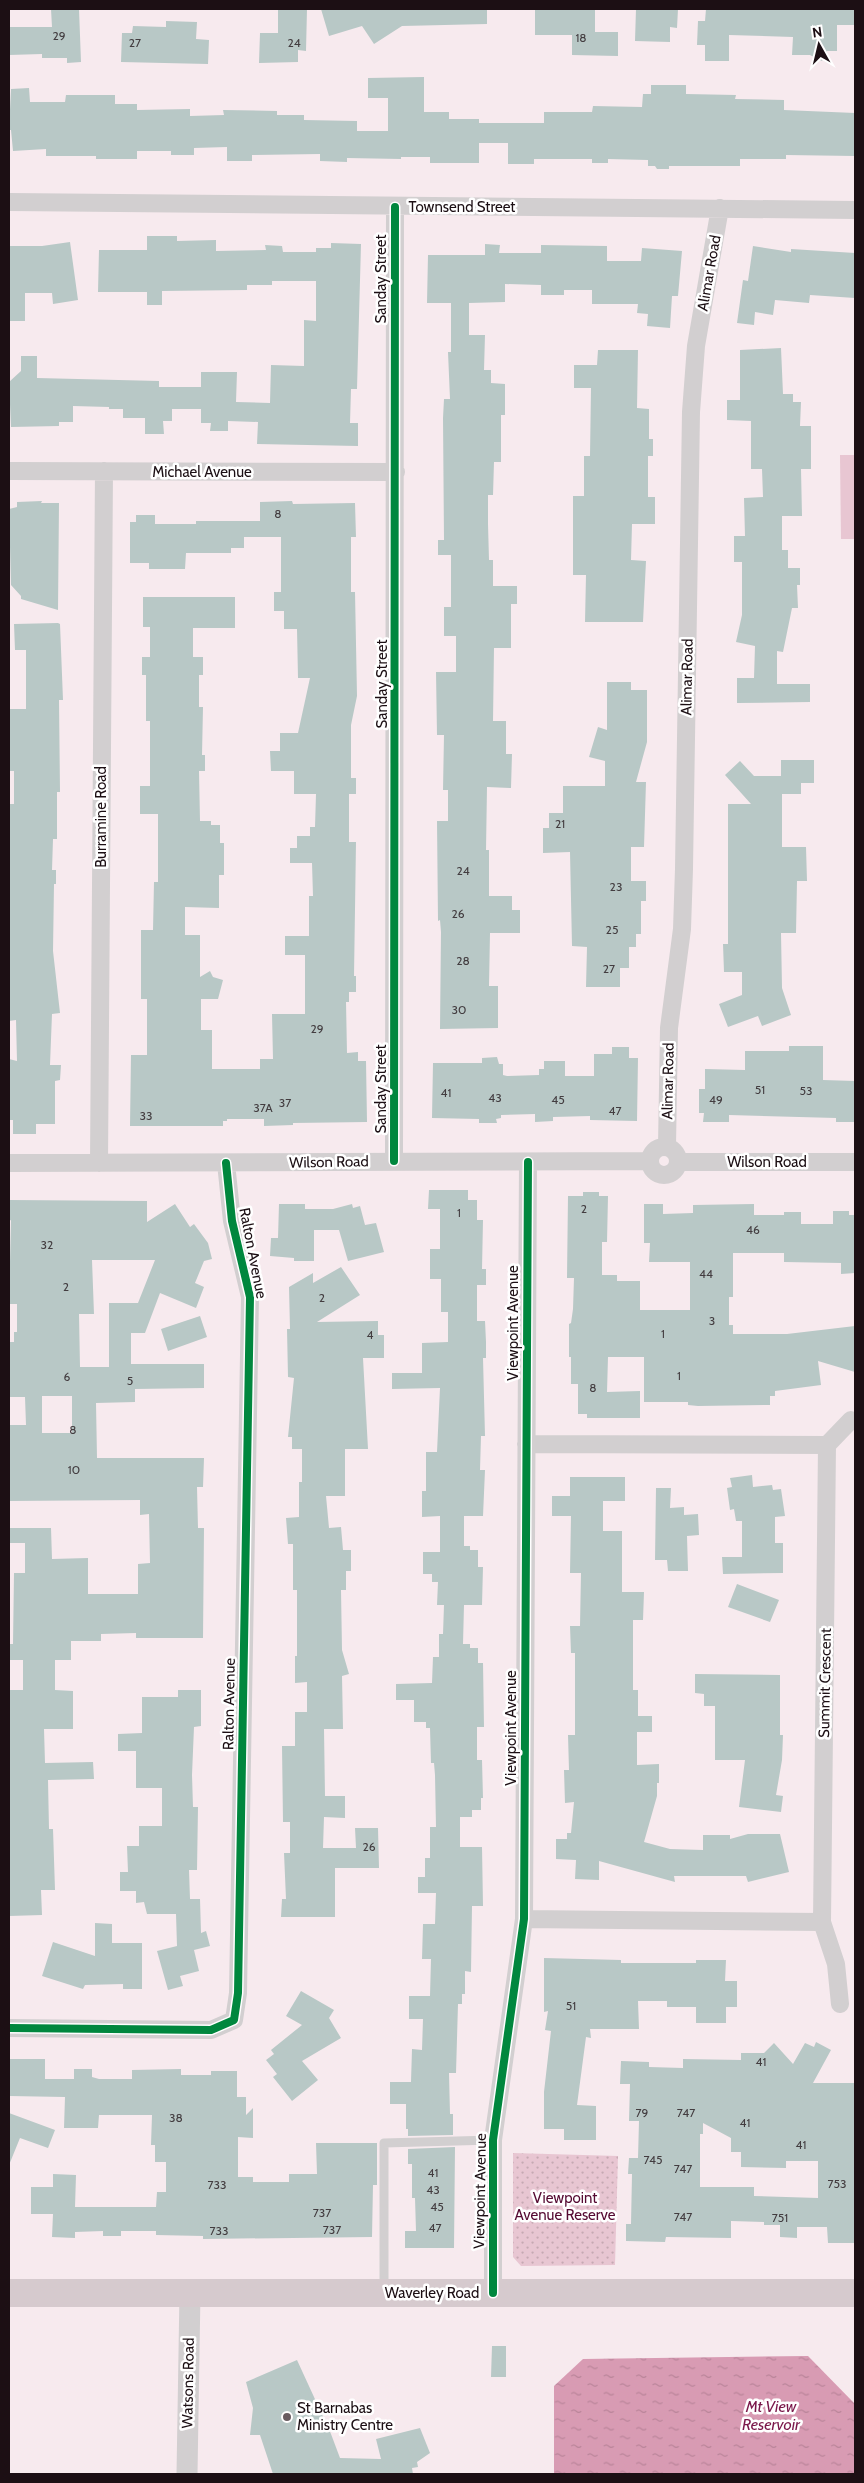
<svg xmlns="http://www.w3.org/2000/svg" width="864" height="2483" font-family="Cabin,sans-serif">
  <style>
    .grass { fill: url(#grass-dots) }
    .garden { fill: #e8c6d2 }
    .water { fill: url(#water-ripples) }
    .building { fill: #b8c8c6; fill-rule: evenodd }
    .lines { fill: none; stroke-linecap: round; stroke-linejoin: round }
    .service { stroke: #d2cfd0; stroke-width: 9 }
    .minor { stroke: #d2cfd0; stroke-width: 18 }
    .tertiary { stroke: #d2cfd0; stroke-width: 21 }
    .primary { stroke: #d6cace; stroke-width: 28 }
    .cycleway-casing { stroke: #fff; stroke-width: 11 }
    .cycleway { stroke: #00873e; stroke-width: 8 }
    .poi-dot { fill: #695c60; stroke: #fff; stroke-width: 2 }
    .labels { text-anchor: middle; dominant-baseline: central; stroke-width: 5; stroke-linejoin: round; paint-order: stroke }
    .number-label { font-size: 12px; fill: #433d40 }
    .street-label { font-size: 15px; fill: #1c0f14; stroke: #fff }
    .park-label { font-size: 15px; fill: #550a32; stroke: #fff }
    .poi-label { font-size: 15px; fill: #1c0f14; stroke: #fff; text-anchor: start }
    .water-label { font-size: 16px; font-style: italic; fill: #7a174a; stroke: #fff }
  </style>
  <defs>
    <pattern id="grass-dots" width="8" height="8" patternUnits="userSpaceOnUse" patternTransform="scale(1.25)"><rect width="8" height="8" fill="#e8c6d2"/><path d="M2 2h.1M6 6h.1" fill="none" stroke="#c6a9b3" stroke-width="1.8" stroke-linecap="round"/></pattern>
    <pattern id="water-ripples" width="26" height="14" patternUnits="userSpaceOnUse" patternTransform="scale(1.25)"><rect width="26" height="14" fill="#d89bb3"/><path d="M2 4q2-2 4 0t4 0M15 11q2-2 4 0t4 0" fill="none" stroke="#b98499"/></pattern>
  </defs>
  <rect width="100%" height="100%" fill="#f7eaee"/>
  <path class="grass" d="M513,2153L618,2156L615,2265L521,2266L513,2257Z"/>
  <path class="garden" d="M840,455H855V539H841Z"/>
  <path class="water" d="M808,2356L855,2404V2474H554V2386L583,2359Z"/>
  <path class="building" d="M51,9H79L81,62L67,63V58H42V54L9,55V27H52Z
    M278,9H307L306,51L298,50V62L259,63L260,33H278Z
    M321,9H487V24L402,26L374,44L362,26L329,36Z
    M535,9H595V32H618V56L572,55V35H535Z
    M636,9H678L677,28L670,27V42L635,41Z
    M706,9H855V25H837V51H827L822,61L810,55H792L793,37L729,35V61H705V45H697L698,21H705Z
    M166,21L197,22L196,39L209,40L208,64L121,62L122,33H132L133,26L166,27Z
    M424,77V112H449V119H479V123H544V112H592L593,106L642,107L643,94H651V85H686V94L736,95L735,99L784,100V110L855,113V156L786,155V159H740V166H669V169H657L655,166H648V160L608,159V163H592V159H534V164H508V143H479V163H430V157H401V159L347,158V162L320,161V154L252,155V161H227V147L194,148V155H171V151H137V159H96V156H46V149L13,151L11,130H9L11,89L29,88L30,102H65L66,95H115V104H137V110L190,109V116L224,115L223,110L277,111V115H304V120L357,121V131H388V98H368V78Z
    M147,236H177V241L216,240V251L266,250L265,245L282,246L283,252H316V248H331V243L361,244L357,389H351L350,423H358V446L257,444L258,422L228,421V431H210L211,423H201V409H172V421H163L164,434H145V418H123V409H109V407L73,406V422H59V426L11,427L9,382L21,371V356H37V378L159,381V387H201V372H237L236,402L270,403L271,365L304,366V320L316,321V281H272V285H247V290L162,291V305H147V292H98L99,250H147Z
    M70,242L78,300L53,304L52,293H25V321H9V246H42Z
    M485,244L500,245L499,253H541V245L607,246V261H641L642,248L682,251L678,296H672L670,328L647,326L648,314L637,313L638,304H592V290H564V295H541V285L505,284V302L469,303V335H485L484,370H491V383L505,384V415H501V462H494L493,495H488V524L489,560H493V586H517V604H511V648H494L493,721H506V754H512L511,788L487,787L486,850H489V896H512V910H520V933H490L489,986H498V1028L440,1029L441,932L440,920L438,921L437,821H448V790H443L444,735H437L436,672H456V636H444V607H451V555H438V540H444L443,418L444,399H450L448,352H451V303H427L428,255H485Z
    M753,246L791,252V249L855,253V298L810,295L809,303L775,300L773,315L755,312L754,325L737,323L743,280L748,281Z
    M781,348L783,394H793V402H801L800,426H811V469H801L802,516H782V550H788V568H800V585H797L798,608H792L783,652L777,651V684H810V702L737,703V678H754L755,646L736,642L742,615V562H734V536H745L744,498L763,497L762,469H751V421L727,420V400H740V350Z
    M598,350H638L637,408L649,409V439H653V456H648V497H655V524H632L631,560L646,561L643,622H585L586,575H573V496H584V456H590L591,388H574V365H597Z
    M42,501L41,503H59L58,610L21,599V596L11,585L9,509L17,507V502Z
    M292,501L293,504L355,503L356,537H351V592H355L357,696L351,725V778H356V794H349V842H356L354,976H356V992H349V1002H346L347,1053L358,1052V1061H366L367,1122L293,1123V1125L264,1126V1119H227V1121H223V1126H130L131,1055H147V999H141V930H153L154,882H158V814H140V786H150V721H146V675H142V657H150V627H143V597H235V628H193V657H203V675H199V707H203L202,755H205V771H199L200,821H211V825H220V843H224V875H219V908L185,907V935H200V977L210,971L213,977L223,980L218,999H201V1030H212V1069H260V1059H273L272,1014H305V955H285V936H309V896H313L312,863H290V848H297V836H310V827H315L316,794H294V771H271L270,751H280V733H298L310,678H298L297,629H284V611H274V592H281V537H244V548H231V553H186L185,569H149V563H130V522H136V515H155V524H196V521H260V502Z
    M58,623L60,624L63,700H59L60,792H57V839H53L52,870H56V884H54L53,951L60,1013L52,1014L50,1065H61L60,1080L55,1081V1124H36V1134H13V1120H9V1059L17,1061L16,1020L9,1021V804H14V771H9V709H26V650H15L14,624Z
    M607,682H631V690H647V742L636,782H646L644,847H631V881H646V901H641V934H636V947H629V968H620V987H586L587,947L572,946L570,852L543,853V828H549V813H563V786H605V761L589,757L598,727L607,730Z
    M781,760H814V783H801V794H782V847H806L807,881H797L796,933H781L782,988L791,1015L762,1026L758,1016L728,1027L719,1004L742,995V972H724L723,944H728V804H751L725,775L740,761L754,776H781Z
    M789,1046H823V1080L855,1081V1122H836V1118L729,1115V1122H703L704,1113H699V1089H705V1069L745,1070V1051H789Z
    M612,1047H629V1058H638L637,1121L590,1120V1116L553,1117V1121L535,1122V1114L501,1115V1118L496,1119L497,1123H479V1119L432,1118L433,1063H482V1058L497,1057L499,1064H503V1075L507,1076L539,1075V1069H544V1061H565V1076H594V1054H612Z
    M429,1190H468V1200H477V1220H483L482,1269H486V1285H477V1321H485L486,1342V1358H483L485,1436H481L480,1470H485L483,1516H464V1546H470V1550H478V1567H483L482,1605H464L463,1644H470V1648H478V1663H483L484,1727H477V1760H482L483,1798H481V1810H472V1817H460V1847H482L483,1906H472L471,1972L465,1971V1994H462V2004H458L456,2073H449L450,2114H453V2135L408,2136V2129H406V2104H390V2082H411L412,2049L422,2050L423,2019H409V1996H430L431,1959H422L423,1924H435L436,1893H418V1877H425V1858H430V1827H436L435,1775L434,1763H431L430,1728H426V1722H414V1700H396V1684L432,1683L433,1657H439V1634H443L444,1605H437L438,1582H432V1574H423V1552H440V1516L422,1517V1491H426V1452H437L440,1388L392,1389V1373H422V1343L448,1342V1312H441V1279H430V1249H440V1209H428Z
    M583,1192H599V1196H608L607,1242H602V1275H617V1281H640V1310H690V1262H649L650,1243H644V1204H663V1214L693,1213V1205L754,1204V1215H784V1212H801V1224H833V1211H849V1215H855V1273L841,1274V1263L784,1262V1253H733V1297H729V1325H733V1334H787L855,1326V1372L818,1361L821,1385L775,1391V1396H770V1405L698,1406L688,1405V1402H644V1357H608L607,1392L640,1391V1418H587V1414H578V1384H571V1357H569V1324L571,1323L573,1309L574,1278H567L568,1196H583Z
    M9,1200L147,1201V1222L175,1204L190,1227L194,1224L208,1243L212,1259L204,1261L195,1283L204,1287L196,1308L160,1293L145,1333H131V1364H204V1388L135,1389V1402L96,1403L97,1458H204L203,1487H197L198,1528H204L203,1638H136V1633L101,1634V1641H71V1660H55V1690L73,1691V1729H44L45,1763L93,1762L94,1779L48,1780L49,1829H53L55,1890H41L42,1915L9,1916V1690H23V1660H9V1644H13L14,1573H25V1543H9V1528H51L52,1559L88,1558V1594H138V1564L150,1563L149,1514L140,1515V1500L9,1501V1425H26L25,1397H9V1342H14V1332H17V1304H9L11,1220L9,1221ZM92,1260H155L138,1303H109V1367H80L79,1314H94ZM42,1396H72V1433H42Z
    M279,1204H305V1209H333L352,1204L353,1208L360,1206L365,1225L376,1223L384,1252L348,1261L339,1230H314V1261H294V1258L270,1256L271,1238H278Z
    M341,1267L360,1295L317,1322L378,1321V1335H384V1358H363L368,1449H345V1496H326L329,1528L341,1527L343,1550H351V1571H346V1590H341L342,1650L349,1674L342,1676L343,1729H324L325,1796H345V1818L324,1817L323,1848H356L355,1828H378L379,1868H335V1917H281L282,1899H286L284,1853H290V1822H283L282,1746H295V1712H307V1682L295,1683V1656H297V1590H293V1544H288L286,1518L299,1517V1482H302V1449H292V1437H288L294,1378L288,1377L287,1329H290L289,1287L313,1273V1283Z
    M200,1316L207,1337L168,1351L161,1329Z
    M752,1475L753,1487L772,1485L773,1490L781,1489L785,1516L775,1517V1543H783V1573L723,1574L722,1557H742V1521H736L734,1509L730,1510L727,1488L732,1487L730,1478Z
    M570,1477H625V1501H603V1531H622V1592H644L643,1620H633V1690H638V1716H652V1732H637V1765L659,1764V1783H657V1796L644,1842L670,1849L703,1850V1835H730V1839L748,1834H780L789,1872L748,1882L746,1876H674L675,1882L599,1861V1880L575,1879L576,1860L556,1859V1839H567V1833H571L574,1802L565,1803L564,1770H569L568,1735H575V1653H571L570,1626H580L581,1573H570L571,1516H552V1496H570Z
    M656,1488H671L670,1508L684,1507V1515L698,1514L699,1535L687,1536L688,1571H668L667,1560H655Z
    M737,1584L779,1600L770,1622L728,1607Z
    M695,1674L780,1675V1735H783L782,1760L776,1795L783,1796L781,1812L739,1807L745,1760H715V1706H704V1694L695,1693Z
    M178,1690H201V1726L194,1727L192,1775L193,1807H198L197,1870H189L190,1899H200L201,1933L206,1931L210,1946L194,1950L199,1971L180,1976L183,1986L168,1990L157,1951L177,1946L176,1914H147L144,1902L136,1903V1891H120V1872H128L127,1846H139V1826H162V1788H136V1751H118V1734L142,1733V1697H178Z
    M95,1923L112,1924V1943H142V1989H123V1984L85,1985L83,1989L42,1976L53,1942L95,1956Z
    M544,1958L621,1960V1963H696V1960H726L725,1981H737V2007H726V2023H696V2007H667V2001H638L639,2029H590L591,2038L586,2037L577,2105L596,2106V2140H564V2129H544V2092L551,2031L545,2030L548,2011L544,2012Z
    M301,1991L334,2010L329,2018L341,2038L302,2061L318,2080L292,2101L273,2077L277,2074L266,2060L274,2054L271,2050L302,2025L286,2016Z
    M816,2042L831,2050L813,2083H855V2243H828L827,2227H797V2238L780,2237V2225H764V2222L731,2221V2238L666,2237L665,2242L626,2241V2224H631L632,2174H628L629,2158H638L639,2121H629L630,2084H620L621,2061L649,2062V2067L683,2068V2059L741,2060V2053H764L774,2043L793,2064L805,2043L814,2047ZM703,2123L731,2138V2152H741V2167L786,2168V2161H818V2198L754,2196V2187H700V2134H703Z
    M9,2059H45V2079H74V2069H92V2077L99,2079H132V2070L181,2069V2075H211V2071H237V2097H246V2115L253,2108V2138L238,2137V2177H253V2182H289V2174H317L316,2143H377V2185H373L372,2237L203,2239V2236L156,2235V2231H121V2236H103V2231L75,2232V2238L52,2237L53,2214H31V2187H53V2174L76,2175L75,2207H156L157,2192H166V2162H155V2145H151L152,2115H99L98,2128H64L65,2097L9,2096Z
    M9,2113L55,2130L48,2148L20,2138L9,2165Z
    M455,2147L454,2248H405V2231H416L415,2198H412V2164H408V2149Z
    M492,2346H506V2377H491Z
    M297,2360L331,2434L340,2458L381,2459L376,2439L420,2428L430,2453L417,2462L418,2467L412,2468L413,2474H273L260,2435H250L253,2408L246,2382Z"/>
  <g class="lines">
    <path class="service" d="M384,2290V2143L493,2140"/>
    <path class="minor" d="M9,202L855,210
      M9,471L396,472
      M667,1146L669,1028L682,929L684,869L691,412L696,346L720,208
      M650 1161a14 14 0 1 1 28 0a14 14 0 1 1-28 0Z
      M394,1161L395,207
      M679,1162H855
      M9,1163L650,1161
      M99,1163L104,471
      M526,1444L827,1445L822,1922L836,1964L840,2004
      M827,1445L851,1420
      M524,1919L822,1922
      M9,2028L211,2030L234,2020L238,1993L250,1297L232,1221L226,1163
      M493,2293V2140L524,1919L528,1162"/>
    <path class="tertiary" d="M187,2474L190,2292"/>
    <path class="primary" d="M9,2293H855"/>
    <defs>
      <path id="cycleway" d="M394,1161L395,207
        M9,2028L211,2030L234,2020L238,1993L250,1297L232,1221L226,1163
        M493,2293V2140L524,1919L528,1162"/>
    </defs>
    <use href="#cycleway" class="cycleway-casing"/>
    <use href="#cycleway" class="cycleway"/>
  </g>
  <circle class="poi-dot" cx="287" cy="2417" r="5"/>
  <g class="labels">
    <g class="number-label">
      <text x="59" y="35">29</text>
      <text x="581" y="37">18</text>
      <text x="135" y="42">27</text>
      <text x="294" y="42">24</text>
      <text x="278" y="513">8</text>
      <text x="560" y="823">21</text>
      <text x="463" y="870">24</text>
      <text x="616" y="886">23</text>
      <text x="458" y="913">26</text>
      <text x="612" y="929">25</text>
      <text x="463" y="960">28</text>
      <text x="609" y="968">27</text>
      <text x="459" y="1009">30</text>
      <text x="317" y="1028">29</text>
      <text x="760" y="1089">51</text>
      <text x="806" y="1090">53</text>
      <text x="446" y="1092">41</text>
      <text x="495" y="1097">43</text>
      <text x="558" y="1099">45</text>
      <text x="716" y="1099">49</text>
      <text x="285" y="1102">37</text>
      <text x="263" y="1107">37A</text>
      <text x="615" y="1110">47</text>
      <text x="146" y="1115">33</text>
      <text x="584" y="1208">2</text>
      <text x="459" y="1212">1</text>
      <text x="753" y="1229">46</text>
      <text x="47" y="1244">32</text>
      <text x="706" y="1273">44</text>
      <text x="66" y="1286">2</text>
      <text x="322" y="1297">2</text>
      <text x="712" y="1320">3</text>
      <text x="663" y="1333">1</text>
      <text x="370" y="1334">4</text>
      <text x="679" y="1375">1</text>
      <text x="67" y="1376">6</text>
      <text x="130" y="1380">5</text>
      <text x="593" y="1387">8</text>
      <text x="73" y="1429">8</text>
      <text x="74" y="1469">10</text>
      <text x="369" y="1846">26</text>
      <text x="571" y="2005">51</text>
      <text x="761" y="2061">41</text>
      <text x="642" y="2112">79</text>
      <text x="686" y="2112">747</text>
      <text x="176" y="2117">38</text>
      <text x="745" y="2122">41</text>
      <text x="801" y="2144">41</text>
      <text x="653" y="2159">745</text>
      <text x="683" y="2168">747</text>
      <text x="433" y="2172">41</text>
      <text x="837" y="2183">753</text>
      <text x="217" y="2184">733</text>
      <text x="433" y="2189">43</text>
      <text x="437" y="2206">45</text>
      <text x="322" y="2212">737</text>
      <text x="683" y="2216">747</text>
      <text x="780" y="2217">751</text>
      <text x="435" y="2227">47</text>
      <text x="332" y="2229">737</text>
      <text x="219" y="2230">733</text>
    </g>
    <g class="street-label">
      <text x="462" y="207">Townsend Street</text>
      <text transform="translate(709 273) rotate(-80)">Alimar Road</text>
      <text transform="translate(381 279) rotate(-90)">Sanday Street</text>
      <text x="202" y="472">Michael Avenue</text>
      <text transform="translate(687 677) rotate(-89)">Alimar Road</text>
      <text transform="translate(382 684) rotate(-90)">Sanday Street</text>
      <text transform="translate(101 817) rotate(-90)">Burramine Road</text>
      <text transform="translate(668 1081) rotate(-89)">Alimar Road</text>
      <text transform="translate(381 1089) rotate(-90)">Sanday Street</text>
      <text transform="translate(329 1162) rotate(-1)">Wilson Road</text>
      <text x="767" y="1162">Wilson Road</text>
      <text transform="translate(253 1253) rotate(79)">Ralton Avenue</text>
      <text transform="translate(513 1323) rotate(-90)">Viewpoint Avenue</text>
      <text transform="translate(825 1683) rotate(-89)">Summit Crescent</text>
      <text transform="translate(229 1704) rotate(-89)">Ralton Avenue</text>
      <text transform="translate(511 1728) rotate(-90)">Viewpoint Avenue</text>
      <text transform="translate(480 2191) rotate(-89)">Viewpoint Avenue</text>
      <text x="432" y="2293">Waverley Road</text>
      <text transform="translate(188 2383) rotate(-89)">Watsons Road</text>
    </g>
    <g class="park-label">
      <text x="565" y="2198">Viewpoint<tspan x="565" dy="17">Avenue Reserve</tspan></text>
    </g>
    <g class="poi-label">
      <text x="297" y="2408">St Barnabas<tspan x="297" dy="17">Ministry Centre</tspan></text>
    </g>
    <g class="water-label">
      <text x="771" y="2406">Mt View<tspan x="771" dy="18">Reservoir</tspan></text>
    </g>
  </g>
  <rect width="864" height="2483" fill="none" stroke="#1c0f14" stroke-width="20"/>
  <g transform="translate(819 45) rotate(352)" stroke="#ffffff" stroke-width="4" paint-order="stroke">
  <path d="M0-4L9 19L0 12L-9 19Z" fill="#1c0f14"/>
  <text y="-8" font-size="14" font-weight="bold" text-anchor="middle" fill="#1c0f14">N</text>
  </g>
</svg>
